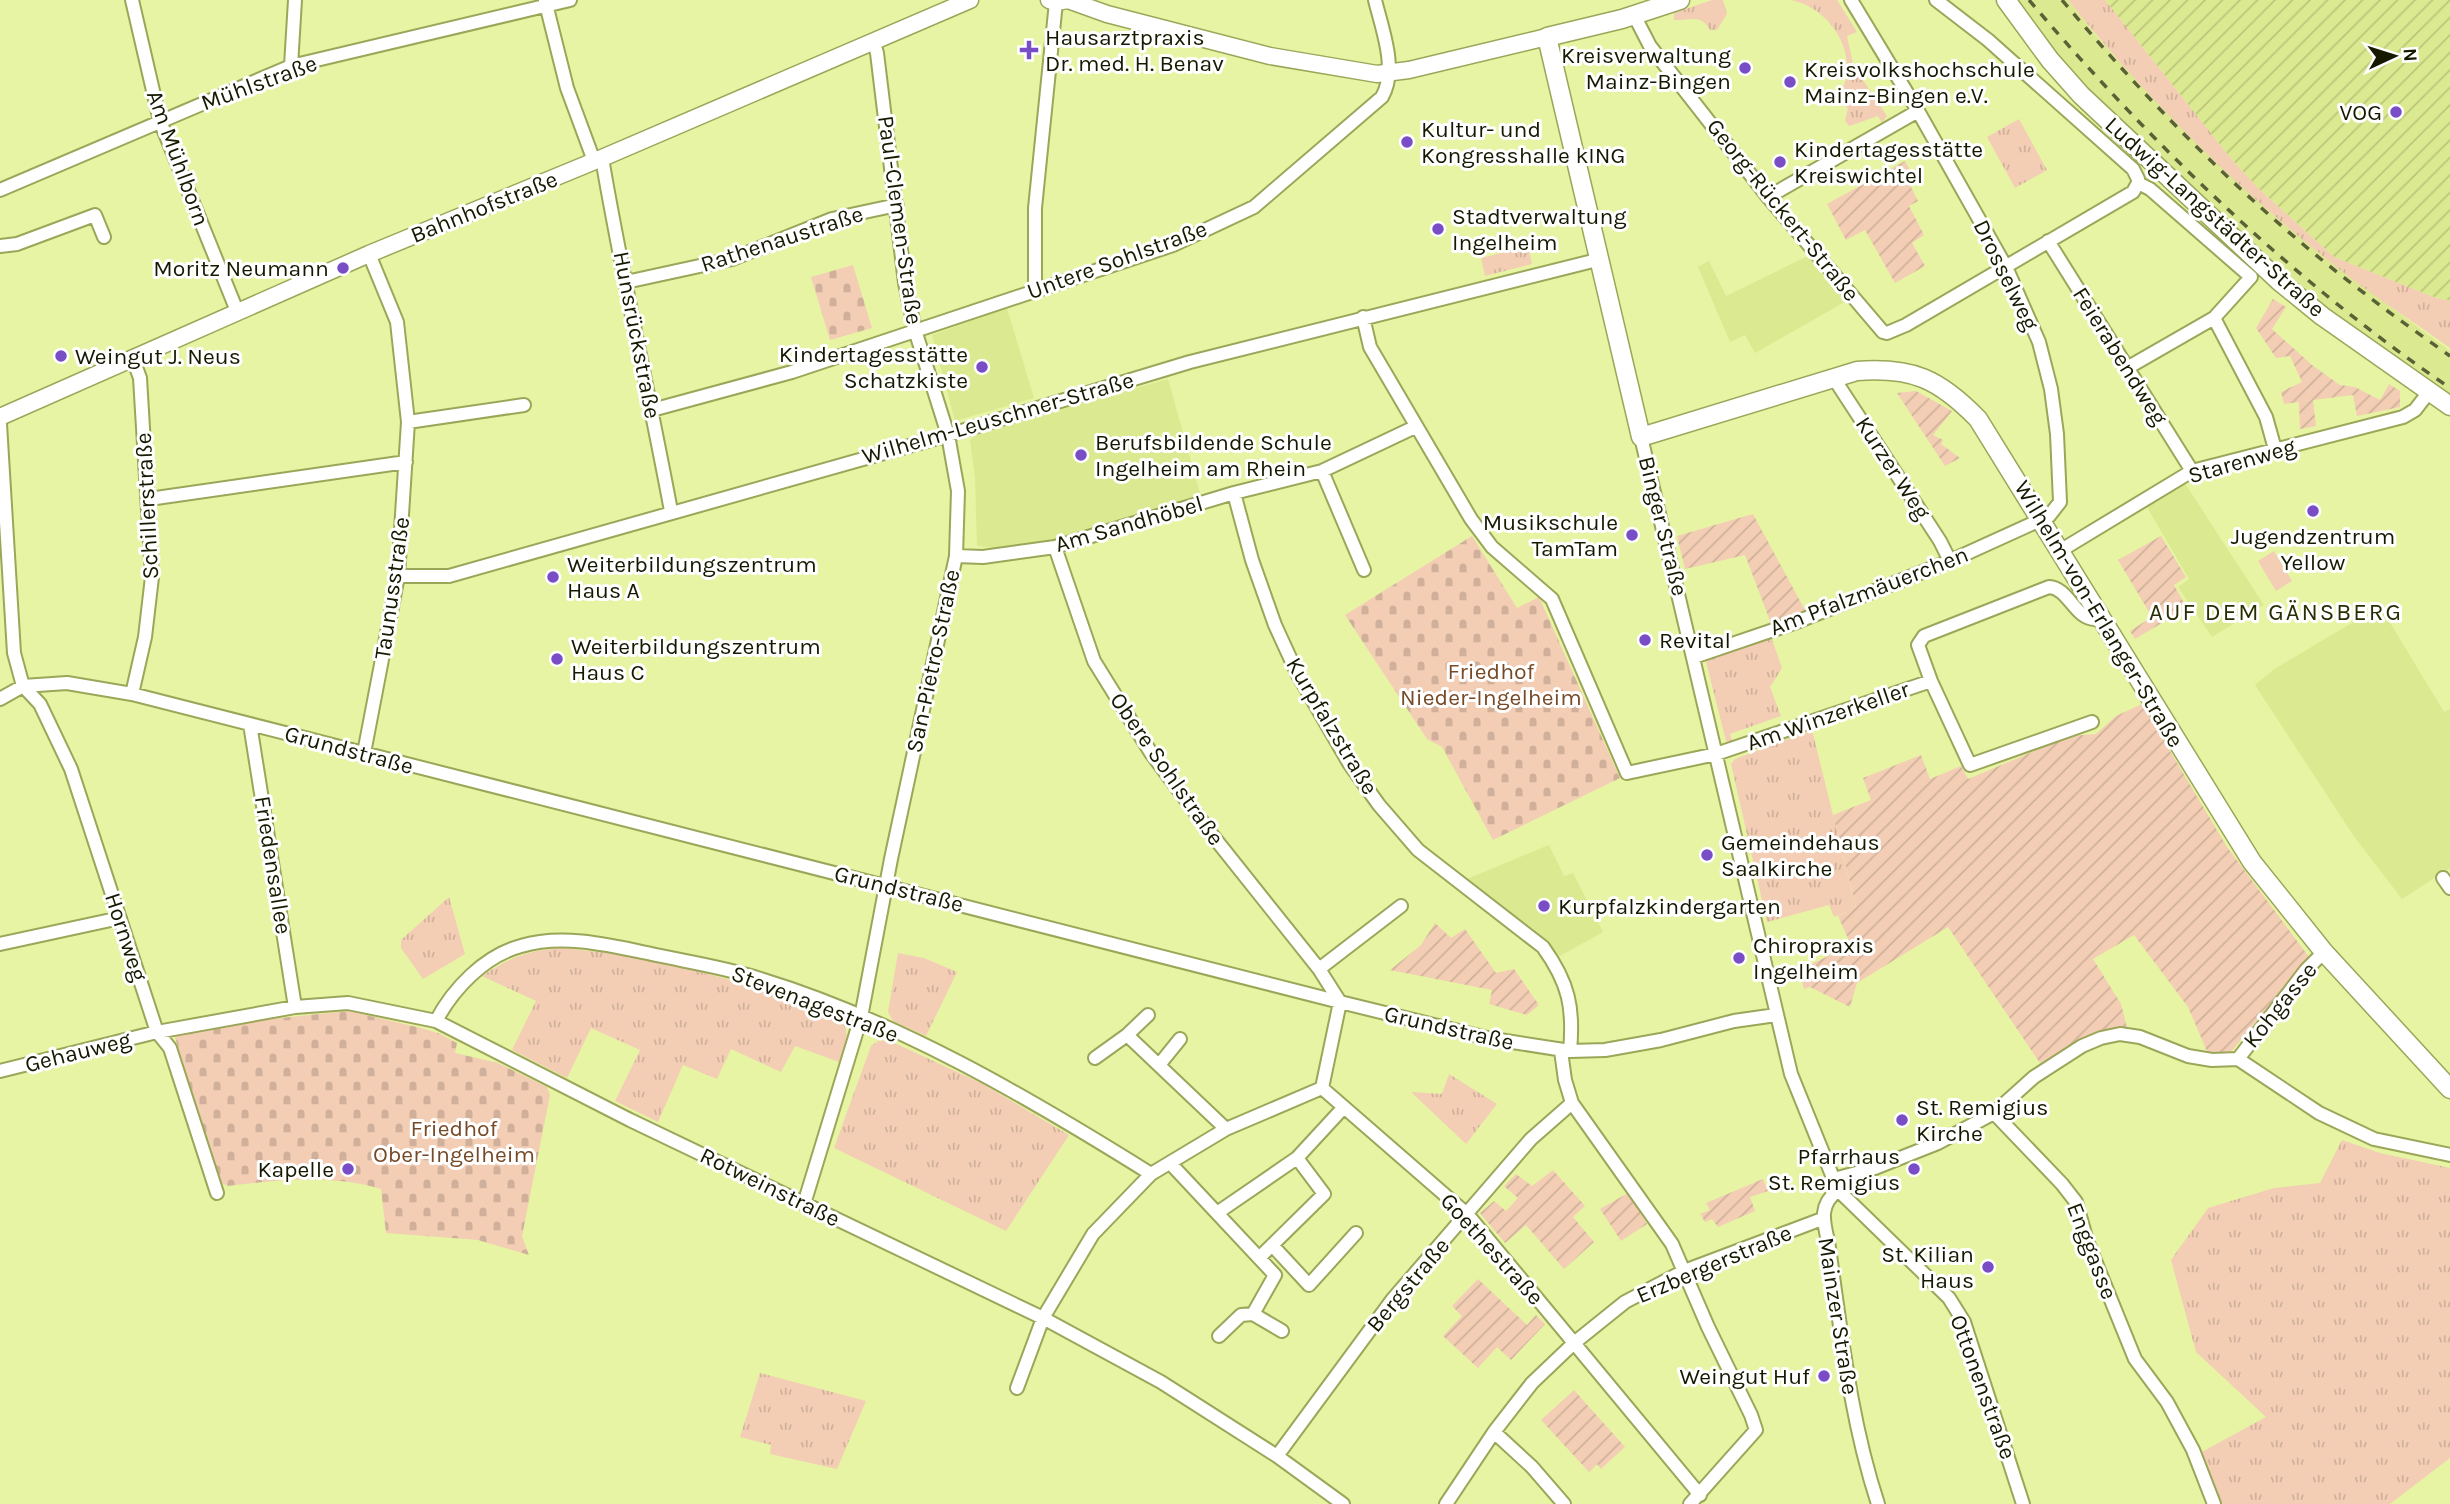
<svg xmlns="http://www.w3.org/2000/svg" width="2450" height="1504" font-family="Karla,sans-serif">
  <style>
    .built { fill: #dbe990 }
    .industrial { fill: url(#industrial-furrows) }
    .grass { fill: url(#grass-tufts) }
    .cemetery { fill: url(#cemetery-stones) }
    .garden { fill: url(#garden-furrows) }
    .pitch { fill: #f3ceb5 }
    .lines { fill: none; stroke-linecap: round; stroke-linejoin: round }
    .minor-casing { stroke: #9ba659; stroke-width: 16 }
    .tertiary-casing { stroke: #9ba659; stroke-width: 19 }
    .secondary-casing { stroke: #9ba659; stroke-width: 21 }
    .minor { stroke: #fff; stroke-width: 12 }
    .tertiary { stroke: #fff; stroke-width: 16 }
    .secondary { stroke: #fff; stroke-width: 18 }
    .rail { stroke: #5b6136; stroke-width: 3.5; stroke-dasharray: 9 9; stroke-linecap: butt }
    .poi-dot { fill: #784dc6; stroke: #fff; stroke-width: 2.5 }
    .labels { text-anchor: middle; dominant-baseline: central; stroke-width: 6; stroke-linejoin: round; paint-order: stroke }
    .poi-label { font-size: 23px; fill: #161900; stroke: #fff; text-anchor: start }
    .street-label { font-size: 23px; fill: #161900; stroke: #fff }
    .park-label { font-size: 23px; fill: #774a27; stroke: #fff }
    .neighbourhood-label { font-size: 24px; letter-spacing: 2px; fill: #292e04; stroke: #fff }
  </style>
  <defs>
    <pattern id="industrial-furrows" width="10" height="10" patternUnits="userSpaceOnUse" patternTransform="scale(1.75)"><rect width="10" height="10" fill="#dbe990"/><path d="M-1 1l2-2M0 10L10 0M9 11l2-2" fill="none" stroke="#bbc77a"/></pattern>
    <pattern id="grass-tufts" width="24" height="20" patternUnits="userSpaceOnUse" patternTransform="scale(1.75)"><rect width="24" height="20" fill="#f3ceb5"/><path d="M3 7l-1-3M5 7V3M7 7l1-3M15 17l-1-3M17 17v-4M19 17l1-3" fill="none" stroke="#d0b09a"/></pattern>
    <pattern id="cemetery-stones" width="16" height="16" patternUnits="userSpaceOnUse" patternTransform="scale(1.75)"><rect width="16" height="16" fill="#f3ceb5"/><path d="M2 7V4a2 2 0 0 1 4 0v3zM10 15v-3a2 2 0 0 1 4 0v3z" fill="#d0b09a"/></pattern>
    <pattern id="garden-furrows" width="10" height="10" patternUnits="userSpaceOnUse" patternTransform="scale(1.75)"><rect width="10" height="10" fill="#f3ceb5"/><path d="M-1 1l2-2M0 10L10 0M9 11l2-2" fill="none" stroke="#d0b09a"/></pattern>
  </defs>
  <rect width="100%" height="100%" fill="#e6f4a4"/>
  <path class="built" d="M2016,0H2068L2096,36L2166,112L2273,215L2326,259L2450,351V397L2304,293L2085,87L2054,52Z
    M1812,254L1850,299L1755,353L1745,335L1730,342L1698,267L1709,261L1726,296Z
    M1007,308L1034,398L955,421L932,335Z
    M1168,379L1201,497L1071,536L1032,545L1000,549L977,546L975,478L970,440L975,434Z
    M2184,482L2264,605L2212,637L2178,587L2189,579L2147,507Z
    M2380,606L2444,712L2450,709V868L2402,899L2353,835L2255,685L2273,670Z
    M1549,845L1564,876L1573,873L1603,932L1560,956L1467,879Z"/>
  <path class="industrial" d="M2105,0H2450V301L2436,298L2334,257L2257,187L2229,156Z"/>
  <path class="grass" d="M1712,0H1723L1727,14L1717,30H1710C1701,13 1689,21 1674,20V13Z
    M1791,0H1837L1857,32L1847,36L1852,59L1853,74H1859L1887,116L1882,123L1878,116L1849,126L1845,121L1848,108L1837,101C1840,93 1846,83 1847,74C1850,40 1825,7 1791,0Z
    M2068,0H2105L2229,156L2257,187L2334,257L2436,298L2450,301V348C2408,318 2364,290 2324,257C2231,183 2142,93 2068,0Z
    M2019,119L2047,170L2015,188L1987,137Z
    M1528,246L1532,264L1485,276L1481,258Z
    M1770,634L1782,668L1770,687L1781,716L1730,734L1733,743L1726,741L1706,662L1710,657Z
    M1812,730L1856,908L1834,917L1829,905L1767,922L1731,764L1735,759Z
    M449,897L465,954L423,979L401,948V940Z
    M564,948C585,951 607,952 629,956C700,969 769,991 837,1014C853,1028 845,1044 839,1062L795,1046L781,1072L731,1049L717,1079L683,1065L658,1122L615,1101L640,1050L591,1028L567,1078L512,1050L536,1001L482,976C511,957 528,950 564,948Z
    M898,953L924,958L957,972L926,1036L893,1021L888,1012Z
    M888,1040L981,1083L1069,1135L1006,1231L834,1148L871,1046L878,1041Z
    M1449,1074L1497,1104L1466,1144L1411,1092L1442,1094Z
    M2342,1140L2380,1153L2450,1168V1458L2390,1504H2222L2198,1454L2266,1417L2196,1352L2171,1260L2208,1208L2274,1188L2320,1183Z
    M760,1373L866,1401L837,1469L770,1454L771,1445L740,1437Z"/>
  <path class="cemetery" d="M853,265L872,328L830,340L811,277Z
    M1472,536L1517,608L1539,597L1620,778L1493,840L1442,747L1427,739L1345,615Z
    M349,1011L417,1027L438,1033L457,1043L455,1053L498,1063L547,1087L550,1095L522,1236L529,1255L478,1240L386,1233L381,1189C330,1174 280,1180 228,1186L221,1183L174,1034L212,1025Z"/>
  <path class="garden" d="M1905,161L1915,179L1909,183L1918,201L1909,206L1924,235L1912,243L1925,266L1895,283L1865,230L1846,240L1827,204Z
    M2273,299L2286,307L2272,329L2312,365L2340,385L2355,387L2380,400L2389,384L2400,391V407L2357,416L2353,395L2313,400L2316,426L2300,429L2299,402L2284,404L2281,392L2302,382L2290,356L2276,358L2256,328Z
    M1916,391L1952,411L1933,435L1943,440L1941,444L1960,458L1945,466L1897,393Z
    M1753,514L1806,612L1772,626L1745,555L1685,569L1677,536Z
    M2161,536L2186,577L2174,585L2187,608L2135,639L2130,631L2152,617L2118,560Z
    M2142,704L2227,847L2309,957L2230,1053L2209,1056L2188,1007L2134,935L2093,959L2121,1004L2128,1031L2089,1037L2040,1063L1948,927L1857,983L1850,1007L1810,987L1804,989L1799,970L1851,945L1838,916L1856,907L1833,815L1871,800L1863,778L1921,755L1930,779L1961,766L1968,779L2070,736L2096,734L2116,716Z
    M1435,923L1451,938L1465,929L1496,973L1514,969L1539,1005L1527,1015L1489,1004L1492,990L1390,970L1421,945Z
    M1553,1170L1585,1206L1573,1217L1594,1242L1564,1269L1526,1225L1505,1243L1480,1213L1494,1201L1506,1211L1518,1198L1504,1186L1516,1174L1532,1186Z
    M1763,1179L1768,1191L1750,1197L1755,1211L1718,1227L1712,1219L1705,1222L1700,1214L1710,1210L1706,1203Z
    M1628,1193L1647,1224L1621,1241L1600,1209Z
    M1478,1279L1527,1325L1536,1315L1545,1324L1511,1360L1497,1347L1478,1368L1443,1336L1462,1316L1452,1306Z
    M1574,1390L1625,1447L1601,1469L1597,1464L1589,1472L1541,1420Z"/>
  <path class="pitch" d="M2274,551L2292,581L2276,591L2258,561Z"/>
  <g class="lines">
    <defs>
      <path id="minor" d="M132,0L160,121L237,311
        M545,0L567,88L594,161
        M1936,0L1988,40L2133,169L2138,179V183
        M1634,15L1650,46L1768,197L1883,332L1887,333L1906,325L2133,192L2138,183
        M291,66L295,0
        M602,158C622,276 649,393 671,511
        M0,190L291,66L570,0
        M1768,197L1918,111
        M2048,241L2192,471
        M0,246L17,244L95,215L104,237
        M626,282L732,259L832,219L897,205
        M1035,291V208L1056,2
        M1363,317L1370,347L1471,519L1492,547L1552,599L1627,773L1716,754L1931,681
        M2214,318L2266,417L2275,449
        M2127,368L2214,318L2251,277L2150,189L2138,183
        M1833,377L1940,541L1950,561
        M652,410L792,372L1173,245L1254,207L1382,97C1398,69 1382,29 1375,0
        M408,422L524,405
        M0,424L14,653L23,686L40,704L71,769L157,1032L170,1048L217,1193
        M1641,437L1791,1074L1838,1190L1949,1298L1964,1322L2023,1504
        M1322,471L1364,570
        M1234,493L1252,560L1275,625L1297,673L1349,763L1379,805L1418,850L1543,947C1569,983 1574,1008 1570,1051
        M149,499L406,462
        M1055,547L1094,661L1151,753L1213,836L1319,969L1340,1002L1322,1088L1468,1215L1700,1495
        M2061,553L2068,546L2192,471L2403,417L2415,410L2429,392
        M956,556L983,557L1055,547L1234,493L1322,471L1415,427
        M398,576H449L948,435L1190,362L1601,259
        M1694,657L1794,623L1950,561L2049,516L2060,502L2057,434L2051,389L2039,342L2006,267L1918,111L1851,0
        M132,694L145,637L152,577L140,378L133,359
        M0,699L23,686L67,683L132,694L1340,1002L1487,1038L1570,1051L1605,1050L1661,1040L1734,1021L1776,1015
        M2092,722L1970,765L1931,681L1918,645L1924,636L2049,587C2069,588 2075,620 2096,619L2101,616
        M250,724L295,1007
        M364,753L398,576L408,422L397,322L369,254
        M2443,878L2450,888
        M0,944L120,918
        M1319,969L1401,906
        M436,1021C453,989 484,956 521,946C564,933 613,946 656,955C689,962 722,967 754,977C895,1019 1028,1097 1151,1174
        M1127,1035L1148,1015
        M1095,1058L1127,1035L1226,1129
        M2238,1059L2306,970L2324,952
        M1159,1065L1180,1039
        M0,1071L157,1032L295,1007L348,1003L436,1021L630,1120L1043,1318L1161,1382L1277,1456L1343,1504
        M1572,1103L1672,1244L1708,1327L1751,1415L1756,1430L1690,1504
        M1994,1113L2062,1184L2076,1202L2087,1241L2135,1359L2167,1402L2193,1450L2214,1504
        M1297,1158L1344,1107
        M1170,1163L1275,1275L1253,1314L1282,1331
        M1834,1179L1875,1168L1938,1143L1994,1113L2034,1077L2082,1046L2101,1038L2120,1034L2140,1037L2188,1056L2212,1060L2238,1059L2319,1113L2374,1139L2450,1155
        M1838,1190C1819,1205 1823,1220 1828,1241C1841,1330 1850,1419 1878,1504
        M804,1204L861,1017L891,859L956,556L958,491L948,435L915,330L905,283L877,53L874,43
        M1217,1213L1297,1158L1324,1194L1259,1258
        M1272,1245L1309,1285L1356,1233
        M1219,1336L1241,1315L1253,1314
        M1017,1388L1043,1318L1093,1234L1151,1174L1226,1129L1322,1088
        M1494,1432L1532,1467L1564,1504
        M1277,1456L1392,1300L1531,1139L1572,1103L1565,1080L1561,1051
        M1446,1504L1494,1432L1532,1383L1574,1343L1625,1302L1684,1271L1822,1219"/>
      <path id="tertiary" d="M1049,0L1056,2L1068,0
        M1068,0L1107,14L1270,56L1377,74L1409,70L1547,37
        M0,417L369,254L602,158L970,0"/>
      <path id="secondary" d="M1680,0L1622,19L1547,37L1641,437L1857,371C1913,367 1939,379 1978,419L2252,862L2324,952L2450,1089
        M2006,0L2050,60L2081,95L2279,281L2322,316L2450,406"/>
    </defs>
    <use href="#minor" class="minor-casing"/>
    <use href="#tertiary" class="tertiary-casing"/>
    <use href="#secondary" class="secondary-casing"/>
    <use href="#minor" class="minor"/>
    <use href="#tertiary" class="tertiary"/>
    <use href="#secondary" class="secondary"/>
    <path class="rail" d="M2029,0C2153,146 2292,280 2450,388
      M2062,0C2151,106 2253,209 2364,293C2392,315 2421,335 2450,356"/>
  </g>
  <g class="poi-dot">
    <path d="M1025.5 39.5h7v7h7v7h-7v7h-7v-7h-7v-7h7z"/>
    <circle cx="1745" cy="68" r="7"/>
    <circle cx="1790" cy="82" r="7"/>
    <circle cx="2396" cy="112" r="7"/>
    <circle cx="1407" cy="142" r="7"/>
    <circle cx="1780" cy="162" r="7"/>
    <circle cx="1438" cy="229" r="7"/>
    <circle cx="343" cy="268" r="7"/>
    <circle cx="61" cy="356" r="7"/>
    <circle cx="982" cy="367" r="7"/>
    <circle cx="1081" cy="455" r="7"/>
    <circle cx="2313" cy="511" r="7"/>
    <circle cx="1632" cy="535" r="7"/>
    <circle cx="553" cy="577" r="7"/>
    <circle cx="1645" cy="640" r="7"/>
    <circle cx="557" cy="659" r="7"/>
    <circle cx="1707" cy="855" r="7"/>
    <circle cx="1544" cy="906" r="7"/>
    <circle cx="1739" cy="958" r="7"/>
    <circle cx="1902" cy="1120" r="7"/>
    <circle cx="348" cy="1169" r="7"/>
    <circle cx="1914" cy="1169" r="7"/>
    <circle cx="1988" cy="1267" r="7"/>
    <circle cx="1824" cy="1376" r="7"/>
  </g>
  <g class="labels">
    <g class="poi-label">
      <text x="1045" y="37">Hausarztpraxis<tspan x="1045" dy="26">Dr. med. H. Benav</tspan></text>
      <text x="1731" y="55" text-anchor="end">Kreisverwaltung<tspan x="1731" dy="26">Mainz-Bingen</tspan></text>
      <text x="1804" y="69">Kreisvolkshochschule<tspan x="1804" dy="26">Mainz-Bingen e.V.</tspan></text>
      <text x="2382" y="112" text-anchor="end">VOG</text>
      <text x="1421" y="129">Kultur- und<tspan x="1421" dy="26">Kongresshalle kING</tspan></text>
      <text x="1794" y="149">Kindertagesstätte<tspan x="1794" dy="26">Kreiswichtel</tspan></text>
      <text x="1452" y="216">Stadtverwaltung<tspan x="1452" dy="26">Ingelheim</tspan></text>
      <text x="329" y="268" text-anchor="end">Moritz Neumann</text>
      <text x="968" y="354" text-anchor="end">Kindertagesstätte<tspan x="968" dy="26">Schatzkiste</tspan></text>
      <text x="75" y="356">Weingut J. Neus</text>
      <text x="1095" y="442">Berufsbildende Schule<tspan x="1095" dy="26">Ingelheim am Rhein</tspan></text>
      <text x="1618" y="522" text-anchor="end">Musikschule<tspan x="1618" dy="26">TamTam</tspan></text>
      <text x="2313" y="536" text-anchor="middle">Jugendzentrum<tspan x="2313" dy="26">Yellow</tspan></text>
      <text x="567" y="564">Weiterbildungszentrum<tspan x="567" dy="26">Haus A</tspan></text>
      <text x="1659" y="640">Revital</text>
      <text x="571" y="646">Weiterbildungszentrum<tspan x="571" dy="26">Haus C</tspan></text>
      <text x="1721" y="842">Gemeindehaus<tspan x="1721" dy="26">Saalkirche</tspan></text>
      <text x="1558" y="906">Kurpfalzkindergarten</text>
      <text x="1753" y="945">Chiropraxis<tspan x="1753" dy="26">Ingelheim</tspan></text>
      <text x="1916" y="1107">St. Remigius<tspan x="1916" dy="26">Kirche</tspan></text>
      <text x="1900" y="1156" text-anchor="end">Pfarrhaus<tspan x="1900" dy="26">St. Remigius</tspan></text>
      <text x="334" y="1169" text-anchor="end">Kapelle</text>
      <text x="1974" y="1254" text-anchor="end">St. Kilian<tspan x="1974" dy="26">Haus</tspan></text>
      <text x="1810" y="1376" text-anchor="end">Weingut Huf</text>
    </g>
    <g class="street-label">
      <text transform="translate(259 83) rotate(-20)">Mühlstraße</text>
      <text transform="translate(178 158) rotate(70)">Am Mühlborn</text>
      <text transform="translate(484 207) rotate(-22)">Bahnhofstraße</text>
      <text transform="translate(1783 210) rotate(51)">Georg-Rückert-Straße</text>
      <text transform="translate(2215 217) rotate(42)">Ludwig-Langstädter-Straße</text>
      <text transform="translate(900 220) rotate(82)">Paul-Clemen-Straße</text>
      <text transform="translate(782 239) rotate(-18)">Rathenaustraße</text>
      <text transform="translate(1117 260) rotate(-20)">Untere Sohlstraße</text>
      <text transform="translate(2006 275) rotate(64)">Drosselweg</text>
      <text transform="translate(637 335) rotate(79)">Hunsrückstraße</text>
      <text transform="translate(2120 356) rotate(58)">Feierabendweg</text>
      <text transform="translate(998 418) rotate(-16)">Wilhelm-Leuschner-Straße</text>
      <text transform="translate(2242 461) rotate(-16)">Starenweg</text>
      <text transform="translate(1893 468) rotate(57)">Kurzer Weg</text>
      <text transform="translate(147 506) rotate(-93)">Schillerstraße</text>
      <text transform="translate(1129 524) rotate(-16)">Am Sandhöbel</text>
      <text transform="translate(1663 526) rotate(76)">Binger Straße</text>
      <text transform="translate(392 588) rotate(-82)">Taunusstraße</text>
      <text transform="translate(1869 591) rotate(-21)">Am Pfalzmäuerchen</text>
      <text transform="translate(2099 614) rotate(59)">Wilhelm-von-Erlanger-Straße</text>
      <text transform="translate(933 661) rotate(-78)">San-Pietro-Straße</text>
      <text transform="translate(1828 716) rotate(-19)">Am Winzerkeller</text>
      <text transform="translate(1332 726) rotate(59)">Kurpfalzstraße</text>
      <text transform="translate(349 750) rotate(15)">Grundstraße</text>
      <text transform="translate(1167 769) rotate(55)">Obere Sohlstraße</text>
      <text transform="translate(273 865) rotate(81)">Friedensallee</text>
      <text transform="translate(899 889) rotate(14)">Grundstraße</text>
      <text transform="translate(126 937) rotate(72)">Hornweg</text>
      <text transform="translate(815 1004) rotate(21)">Stevenagestraße</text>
      <text transform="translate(2280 1005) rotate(-51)">Kohgasse</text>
      <text transform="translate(1449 1028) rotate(13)">Grundstraße</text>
      <text transform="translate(78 1052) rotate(-14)">Gehauweg</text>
      <text transform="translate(770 1187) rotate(26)">Rotweinstraße</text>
      <text transform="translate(1492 1249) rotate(48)">Goethestraße</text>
      <text transform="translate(2092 1251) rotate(69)">Enggasse</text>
      <text transform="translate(1714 1264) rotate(-23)">Erzbergerstraße</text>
      <text transform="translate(1408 1285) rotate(-50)">Bergstraße</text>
      <text transform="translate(1838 1316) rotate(81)">Mainzer Straße</text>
      <text transform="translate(1983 1387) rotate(70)">Ottonenstraße</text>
    </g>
    <g class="park-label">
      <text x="1491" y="671">Friedhof<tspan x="1491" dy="26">Nieder-Ingelheim</tspan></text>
      <text x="454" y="1128">Friedhof<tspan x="454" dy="26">Ober-Ingelheim</tspan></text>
    </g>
    <g class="neighbourhood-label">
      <text x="2276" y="612">AUF DEM GÄNSBERG</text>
    </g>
  </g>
  <g transform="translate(2394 56) rotate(86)" stroke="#ffffff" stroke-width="5" paint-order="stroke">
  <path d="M0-5L12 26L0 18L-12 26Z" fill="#161900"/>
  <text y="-10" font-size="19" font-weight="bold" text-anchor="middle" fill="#161900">N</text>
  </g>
</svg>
